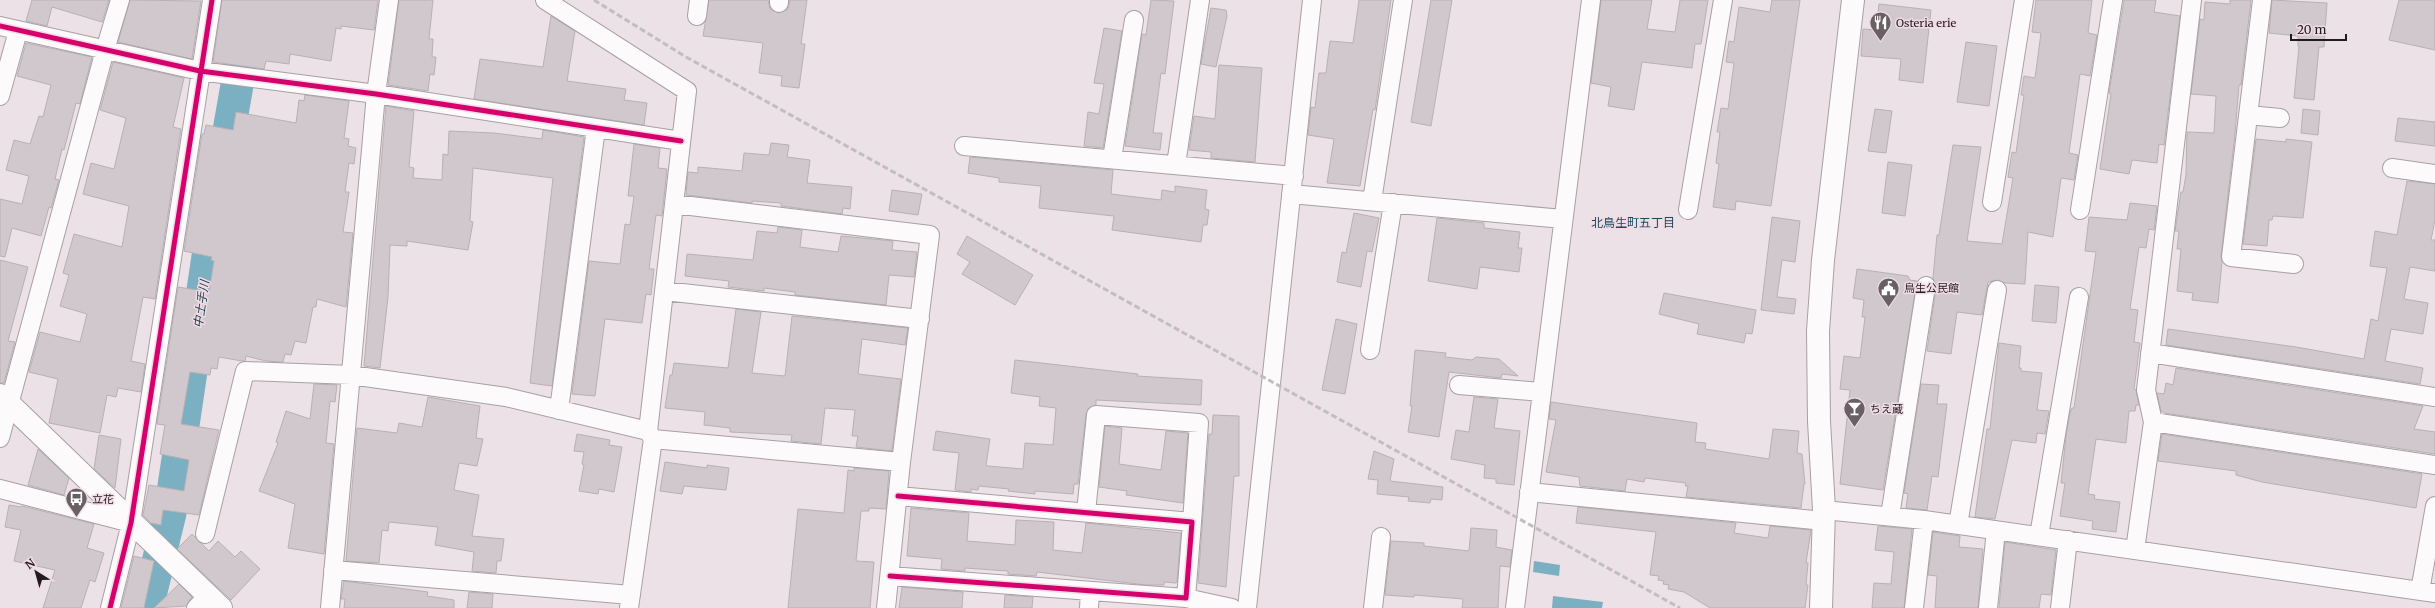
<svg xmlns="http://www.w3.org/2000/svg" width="2435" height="608" font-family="Merriweather,'Noto Sans JP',serif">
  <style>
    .water { fill: #7bb0c3 }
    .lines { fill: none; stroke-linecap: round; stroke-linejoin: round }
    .river { stroke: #7bb0c3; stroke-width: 33 }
    .building { fill: #d1c8cd; stroke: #b9b0b4 }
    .street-casing { stroke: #a8a0a3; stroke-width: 20 }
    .secondary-casing { stroke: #a8a0a3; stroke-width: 24 }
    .street { stroke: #fcfafb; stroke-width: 18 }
    .secondary { stroke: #fcfafb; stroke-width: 22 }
    .rail { stroke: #c1bebf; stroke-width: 3; stroke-dasharray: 6 3; stroke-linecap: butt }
    .cycleway-casing { stroke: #f1dce6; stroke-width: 8 }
    .cycleway { stroke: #d6006c; stroke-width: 5 }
    .labels { text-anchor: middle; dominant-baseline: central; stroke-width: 3; stroke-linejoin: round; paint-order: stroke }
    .poi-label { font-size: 11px; fill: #221b1e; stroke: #f1dce6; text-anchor: start }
    .neighbourhood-label { font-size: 12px; fill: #164b5a; stroke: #f1dce6 }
    .water-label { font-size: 12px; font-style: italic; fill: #183d49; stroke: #f1dce6 }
  </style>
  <rect width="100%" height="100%" fill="#ece1e6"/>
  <path class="water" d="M1534,561L1560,565L1559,576L1533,572Z
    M1553,596L1603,602L1602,608H1552Z"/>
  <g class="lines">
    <path class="river" d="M147,608L170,513L214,216L252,0"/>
  </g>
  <path class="building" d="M32,0H109L102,22L52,7L47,26L26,21Z
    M130,0L201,1L192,59L118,42Z
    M222,0H378L374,30L341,26V29L336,28L331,61L290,54L289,64L266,61L264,69L213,62Z
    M399,0H433L429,39H433L432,57H436L434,75L430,74L428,91L388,85Z
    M709,0H768L770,9L779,13L788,9L790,0H807L801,44H805L799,88L781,86L782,76L759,73L763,43L703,36Z
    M1151,0L1174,1L1165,74L1161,73L1153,133H1162L1160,150L1125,146L1142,34L1146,35Z
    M1359,0H1391L1375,110L1373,109L1360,186L1327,183L1334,139L1308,135L1311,107L1315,108L1319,73H1326L1330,41L1353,43Z
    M1431,0H1452L1431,126L1411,122Z
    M1601,0H1652L1647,29L1675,32L1680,0H1708L1701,44H1695L1692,68L1642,62L1634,110L1608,106L1611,87L1591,83Z
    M1772,0H1800L1771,206L1736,201L1735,210L1713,207L1719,164L1716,163L1720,132H1717L1721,108L1728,109L1734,63L1726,62L1729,41L1734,42L1739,7L1770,12Z
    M2036,0H2092L2088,33L2097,35L2090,76L2080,74L2069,153L2078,155L2074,180L2061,178L2053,237L2028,232L2025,284L2005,283L1998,280L1988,282L1982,315L1957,312L1951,354L1927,351L1936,288L1933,278L1937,235H1939L1953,145L1981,147L1967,241L2002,244L2013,178L2008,177L2012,152L2016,153L2024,95H2021L2024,76L2035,78L2041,33L2032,32Z
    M2124,0H2156L2154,12L2180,16L2164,145L2159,144L2157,163L2132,160L2129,174L2100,169L2111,94L2109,93Z
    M2230,0H2251L2241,85H2239L2235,134L2221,256L2222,262L2218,303L2192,300L2193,293L2177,291L2181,249H2177L2179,231H2175L2181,192H2183L2186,175L2187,132L2214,133L2216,96L2191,94L2200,19L2204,20L2205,2L2230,4Z
    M2272,0L2327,3L2324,47H2319L2314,100L2294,98L2299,46H2298V36L2269,33Z
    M2399,0H2435V50L2389,40Z
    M1879,4L1931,10L1923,83L1899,80L1901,59L1861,56L1863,29L1876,30Z
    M1211,8L1226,10L1227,16L1216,67L1201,64Z
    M551,16L575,31L567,81L626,89L624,100L647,103L644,125L474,99L480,59L543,67Z
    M1104,28L1122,31L1103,148L1084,146L1088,112L1099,114L1104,84L1094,83Z
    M1966,42L1997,46L1989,106L1957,102Z
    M26,43L92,57L80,104L76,103L64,150L62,149L55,179L59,180L51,208L49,207L41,236L12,228L5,257L0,256V199L22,204L29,176L6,170L14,140L30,144L39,116L43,117L51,85L17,76Z
    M113,62L184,78L173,127L181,129L155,299L143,297L131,361L145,364L141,392L118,388L116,397L107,395L100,433L49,423L58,379L29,372L40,332L80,342L87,314L60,306L69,275L63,273L74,234L122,247L129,206L83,194L91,163L114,169L126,118L100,110Z
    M1219,65L1262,68L1255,162L1211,158V152L1189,150L1194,116L1215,119Z
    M305,95L349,101L344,138L349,139L348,146L356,148L354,164L349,163L345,192H349L343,232L353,233L346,307L317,299L316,307H313L306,343L295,341L291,355L285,354L283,362L266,361L246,356L245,361H242L219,357L217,369L211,368L210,375L190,372L181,424L219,430L199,515L163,510L161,525L151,523L143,515L149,485L184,491L189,460L160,454L165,425L157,424L178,287L209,292L214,261L211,260L212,257L184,251L202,134H204L206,125L233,130L236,112L296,123L299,100L304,101Z
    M386,106L414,111L409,167L414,168L413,178L442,180L443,154L448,155L449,131L494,133L542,139L543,130L584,137L552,386L530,383L553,178L473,168L470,221L473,222L468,250L407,241V246L390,245L388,297L380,368L364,366Z
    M1875,109L1892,111L1886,153L1868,151Z
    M2303,109L2320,111L2318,135L2301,133Z
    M2398,118L2435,122V146L2395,141Z
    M2256,139L2286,142V139L2312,142L2303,218L2273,216L2272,220H2269L2267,246L2243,244Z
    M771,143L789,145L787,157L810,160L807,183L852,187L850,209L843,208L842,214L781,206V203L752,201V203L686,195L688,172L698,173V167L742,171L744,153L769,155Z
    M634,144L660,148L658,168L667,169L662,216L656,215L649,269H654L651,295L646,294L642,323L605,319L595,396L572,394L589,261L620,264L625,224L630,225L634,196H628Z
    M970,157L1113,170L1111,194L1161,200L1162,190L1175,192V186L1207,190L1205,209L1209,210L1207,225H1203L1201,242L1112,230L1114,216L1039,208L1041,186L999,182V178L968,173Z
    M1888,162L1912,165L1905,216L1882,213Z
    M2407,181L2435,184V220L2431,240H2435V271L2410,267L2404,299L2428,303L2423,334L2391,329L2385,361L2423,368L2420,384L2166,345L2168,329L2296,347L2364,359L2371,319L2378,321L2387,268L2370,266L2375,231L2397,235Z
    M892,190L922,194L918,215L889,211Z
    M2130,203L2157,206L2154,230L2149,229L2146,248L2139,247L2130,309L2138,310L2134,342L2140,343L2134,389L2136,390L2139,405H2136L2135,411H2129L2126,443L2096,439L2088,494L2095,495L2094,499L2120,502L2116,532L2092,529L2093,521L2060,516L2065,483H2061L2066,436L2070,413L2072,408H2074L2096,252L2085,251L2089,217L2127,220Z
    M1354,213L1379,218L1372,252L1367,251L1361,287L1337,282L1342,252L1346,253Z
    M1772,217L1800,221L1795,262L1782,260L1777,297L1796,299L1794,314L1761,310Z
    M1437,218L1484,223V228L1520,232L1518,248H1522L1519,272L1480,267L1477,289L1428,281Z
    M778,227L802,230L800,247L838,252L841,236L893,241L892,250L917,252L914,277L889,275L886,305L795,295V292L764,288V291L728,287L729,281L685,276L687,254L753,260L757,231L777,233Z
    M967,236L1033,275L1015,305L962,274L970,262L957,254Z
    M0,260L28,267L8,341L15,342L4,383H0Z
    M1857,269L1908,276L1910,280L1917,281L1883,490L1840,484L1850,390L1840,389L1844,356L1860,358L1865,317H1862L1864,300L1853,298Z
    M2035,285L2059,287L2056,323L2032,321Z
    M1664,293L1756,310L1752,334L1746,333L1744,343L1697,334L1699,324L1659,314Z
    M736,309L761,312L752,373L785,376L792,316L908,328L905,345L862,339L858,374L901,379L892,451L856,447L858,436H852L855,410L825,408L821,444L791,441L792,435L730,432V428L704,425L705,412L665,408L670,375H672L674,363L728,368Z
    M1336,319L1357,324L1345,394L1322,390Z
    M1999,343L2021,346L2019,368H2021V371L2042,373L2037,410L2049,411L2045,434L2037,433L2036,443L2012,440L1995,519L1975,517L1987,429H1990Z
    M1415,350L1446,353L1445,357L1472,360L1476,357L1499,359L1518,376L1502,374L1501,378L1449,372L1439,437L1408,432L1412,406H1410Z
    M1015,360L1138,374L1137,376L1202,380L1201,405L1096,400V405L1088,409L1086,414L1078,484H1074L1073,494L1035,491V494L1008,491L1009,489L979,486L978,490L971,489V492L955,490L959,453L933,450L936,431L990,439L986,465L988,466L1023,469L1025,443L1053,445L1056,408L1039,406L1040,397L1011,393Z
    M2176,368L2423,406L2414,429L2435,432V454L2164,413L2161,411L2157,393L2164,394L2166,383L2173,385Z
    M314,384L337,385L335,402L330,401L326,443L334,444L324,554L288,548L295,504L259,491L278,443L276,442L286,411L310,419Z
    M1921,384L1939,385L1937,404H1947L1938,477L1932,476L1927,510L1906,508L1908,494L1904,493Z
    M428,397L480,406L476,438L483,439L477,466L459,463L454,490L479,495L472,536L504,539L501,561H497L496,573L472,571L474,552L435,545L438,527L389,522L388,531L382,530L379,563L346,561L357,428L397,433L399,423L422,427Z
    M1474,397L1498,399L1494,428L1520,431L1514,485L1496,483V479L1484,478L1485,465L1451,459L1456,430L1469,432Z
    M1551,402L1697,423L1695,442L1706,443L1705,449L1769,459L1773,429L1799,431L1797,453L1802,454L1805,484H1804L1801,508L1686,497L1688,486H1685L1686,483L1645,478L1644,482L1627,479L1625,491L1580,486L1579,477L1546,472L1556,420L1549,419Z
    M1213,415L1239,416V476H1234L1226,587L1198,583L1209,434H1212Z
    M1105,426L1122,428L1119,464L1161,470L1166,431L1188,433L1183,503L1126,495L1127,491L1099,487Z
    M577,434L610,440L609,445L622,447L614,492L599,489L598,494L579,491L584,465L582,464L584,452L574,451Z
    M2162,434L2422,474L2416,508L2262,482L2236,475V471L2158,461Z
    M99,435L121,439L115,488L94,469Z
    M38,449L69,478L64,495L28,485Z
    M1374,451L1394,459L1390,481L1443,487L1442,500L1431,499L1430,503L1408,501L1409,497L1377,494L1378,480L1368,479Z
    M665,462L707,468V465L729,468L726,490L684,486L682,494L660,491Z
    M854,468L889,471L886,509L869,508V511H861L856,561L874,562L870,608H788L798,509L844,513L848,470L854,471Z
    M9,505L21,507L22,506L94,524L87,548L104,553L95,582L90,580L81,608H43L55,570L14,561L21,530L5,527Z
    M1578,507L1736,523L1734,533L1768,538L1770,526L1811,530L1806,563H1808L1806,585H1808L1805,608H1710L1684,592L1668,589L1669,585L1663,584L1664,581L1658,580L1659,576L1650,575L1656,532L1576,523Z
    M911,508L969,513L967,541L1015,545L1016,520L1054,522L1053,550L1082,553L1086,523L1181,533L1177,581L1176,583L1164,582V585H1146L1037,572L1036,576L1008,574V571L965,568V571L941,569L942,559L907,556Z
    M1878,526L1912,529L1904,608H1872L1874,583L1891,584L1894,552L1875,550Z
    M1471,528L1497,530L1496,547L1512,550L1510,567L1500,566L1498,608H1462L1463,599L1414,595V597L1385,595L1391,541L1424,543V546L1469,551Z
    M1933,532L1960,536L1959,547L1983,549L1978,608H1935L1937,576L1928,575Z
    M192,534L209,551L218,541L235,557L241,551L260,569L231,600L177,549Z
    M2005,542L2056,550L2051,595L2041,594L2039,608H1999Z
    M134,556L154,561L144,608H121Z
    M344,581L428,592L427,596L454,600V608H344L345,599H341Z
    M179,584L192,597L186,606L154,608Z
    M902,587L963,592L962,608H899Z
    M469,592L493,594L492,608H467Z
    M1005,595L1033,597L1032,608H1004Z"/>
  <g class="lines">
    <defs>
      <path id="street" d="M545,0L687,91L648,431L653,439L629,608
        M2262,0L2231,257L2294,264
        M779,3V0
        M697,16L699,0
        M0,26L200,71L376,94L681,141
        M0,96L18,31
        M2248,115L2280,118
        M964,146L1294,176
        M1112,159L1134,20
        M1176,165L1200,0
        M2392,168L2435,174
        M1291,194L1563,219
        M1372,201L1403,0
        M1992,202L2024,0
        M674,204L930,235L901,462L886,608
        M1688,210L1723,0
        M2080,210L2113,0
        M664,291L920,319
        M1370,350L1393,203
        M2150,353L2435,397
        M1459,385L1541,392
        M559,410L596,128
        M2153,422L2435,465
        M0,438L105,50L120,0
        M653,439L901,462
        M0,489L131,523
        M1529,492L1824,521
        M1824,510L1924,520L2435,593
        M1086,512L1096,415L1199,423L1192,522
        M1890,516L1926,286
        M1958,525L1997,290
        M205,534L245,371L351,375L506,397L648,431
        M2039,536L2079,297
        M2135,550L2153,422L2146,390L2192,0
        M333,570L631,595
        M890,576L1186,598L1192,522L898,496
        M2420,591L2435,506
        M1186,598L1232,608
        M110,608L131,523L212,0
        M196,608L208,596
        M330,608L376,94L389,0
        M1089,608L1090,591
        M1247,608L1312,0
        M1373,608L1381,537
        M1515,608L1591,0
        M1914,608L1924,520
        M1988,608L1996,530
        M2060,608L2068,540"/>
      <path id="secondary" d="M0,395L221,608
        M1821,608L1824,510L1819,421L1818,331L1823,260L1853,0"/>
    </defs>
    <use href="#street" class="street-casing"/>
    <use href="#secondary" class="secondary-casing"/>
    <use href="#street" class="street"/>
    <use href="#secondary" class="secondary"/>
    <path class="rail" d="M594,0L686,57L1680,608"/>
    <defs>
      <path id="cycleway" d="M0,26L200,71L376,94L681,141
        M890,576L1186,598L1192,522L898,496
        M110,608L131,523L212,0"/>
    </defs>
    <use href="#cycleway" class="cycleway-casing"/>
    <use href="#cycleway" class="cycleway"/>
  </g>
  <defs>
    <symbol id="restaurant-pin" viewBox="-11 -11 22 30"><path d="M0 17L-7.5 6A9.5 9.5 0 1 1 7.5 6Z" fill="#696064" stroke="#f1dce6"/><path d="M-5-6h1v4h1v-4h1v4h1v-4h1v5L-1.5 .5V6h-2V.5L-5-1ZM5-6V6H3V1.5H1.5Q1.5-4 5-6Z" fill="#fff"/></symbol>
    <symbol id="civic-pin" viewBox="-11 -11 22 30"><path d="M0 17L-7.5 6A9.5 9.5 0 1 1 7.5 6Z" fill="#696064" stroke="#f1dce6"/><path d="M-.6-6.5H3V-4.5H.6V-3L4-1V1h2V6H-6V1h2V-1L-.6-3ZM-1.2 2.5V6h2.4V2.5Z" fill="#fff"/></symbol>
    <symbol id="bar-pin" viewBox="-11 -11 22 30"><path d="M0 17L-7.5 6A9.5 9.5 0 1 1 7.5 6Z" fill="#696064" stroke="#f1dce6"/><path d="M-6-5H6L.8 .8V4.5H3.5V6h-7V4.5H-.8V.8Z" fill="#fff"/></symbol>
    <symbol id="bus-pin" viewBox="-11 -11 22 30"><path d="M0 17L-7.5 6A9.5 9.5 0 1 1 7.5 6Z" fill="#696064" stroke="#f1dce6"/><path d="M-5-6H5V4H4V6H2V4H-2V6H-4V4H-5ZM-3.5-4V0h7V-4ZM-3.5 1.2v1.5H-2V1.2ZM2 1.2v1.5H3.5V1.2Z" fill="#fff"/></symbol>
  </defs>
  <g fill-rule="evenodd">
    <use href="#restaurant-pin" x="1868" y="10" width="25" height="34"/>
    <use href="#civic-pin" x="1876" y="276" width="25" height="34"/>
    <use href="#bar-pin" x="1842" y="396" width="25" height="34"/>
    <use href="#bus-pin" x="64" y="486" width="25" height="34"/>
  </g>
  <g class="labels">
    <g class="poi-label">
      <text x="1896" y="23">Osteria erie</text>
      <text x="1904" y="288">鳥生公民館</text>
      <text x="1870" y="409">ちえ蔵</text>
      <text x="92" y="499">立花</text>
    </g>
    <g class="neighbourhood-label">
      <text x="1633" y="222">北鳥生町五丁目</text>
    </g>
    <g class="water-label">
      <text transform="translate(201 304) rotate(-82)">中土手川</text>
    </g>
  </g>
  <g transform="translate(36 572) rotate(323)" stroke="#f1dce6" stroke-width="3" paint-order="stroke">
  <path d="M0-3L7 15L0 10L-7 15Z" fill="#221b1e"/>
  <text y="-6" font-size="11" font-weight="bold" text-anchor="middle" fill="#221b1e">N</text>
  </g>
  <path d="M2291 34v6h55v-6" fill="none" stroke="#221b1e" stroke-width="2"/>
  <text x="2297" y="34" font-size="12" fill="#221b1e" stroke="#f1dce6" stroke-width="3" paint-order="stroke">20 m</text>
</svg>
